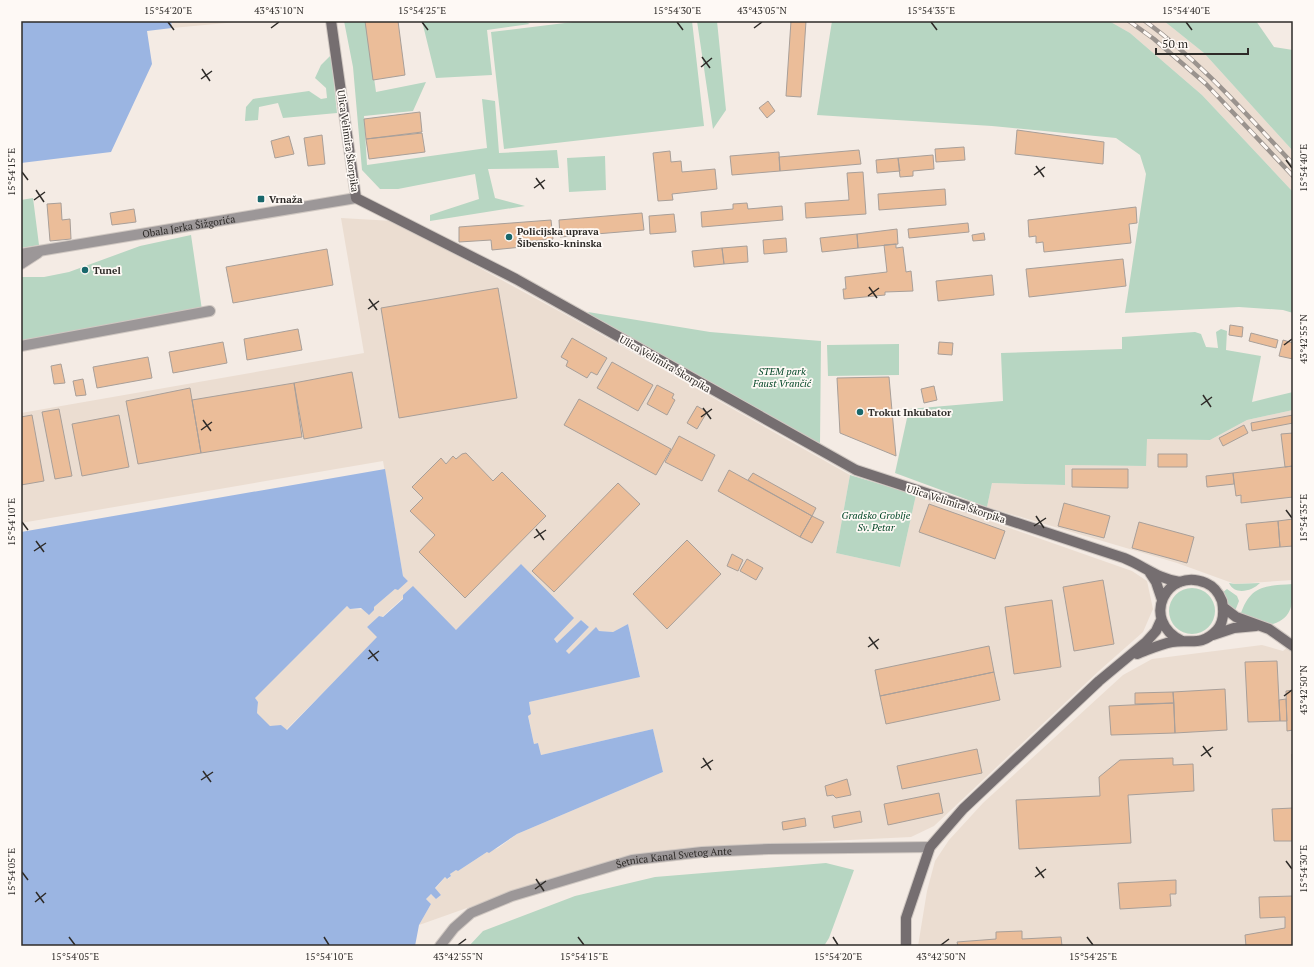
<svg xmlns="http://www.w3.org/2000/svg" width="1314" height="967" font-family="'PT Serif',serif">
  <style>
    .built { fill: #ebddd1 }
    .green { fill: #b7d6c2 }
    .water { fill: #9bb5e2 }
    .building { fill: #ebbd99; stroke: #a89f99 }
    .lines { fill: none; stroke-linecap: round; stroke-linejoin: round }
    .street-casing { stroke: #d0c8c2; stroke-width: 12 }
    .secondary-casing { stroke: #d0c8c2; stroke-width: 12 }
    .street { stroke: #9c9798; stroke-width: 10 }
    .secondary { stroke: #756e70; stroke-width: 10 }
    .rail-casing { stroke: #9a938e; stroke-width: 4.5 }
    .rail { stroke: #fef9f5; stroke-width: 3; stroke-dasharray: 9; stroke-linecap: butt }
    .ticks { fill: none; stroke: #2e2b28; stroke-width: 1.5 }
    .poi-dot { fill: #19676b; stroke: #fef9f5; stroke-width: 1.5 }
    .labels { text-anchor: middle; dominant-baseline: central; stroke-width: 3.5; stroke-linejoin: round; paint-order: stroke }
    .street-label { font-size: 10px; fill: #2e2b28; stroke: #fef9f5 }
    .poi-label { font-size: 10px; font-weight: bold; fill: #2e2b28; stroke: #fef9f5; text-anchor: start }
    .park-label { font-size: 10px; font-style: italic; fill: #054829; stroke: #fef9f5 }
    .neatline { fill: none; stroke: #2e2b28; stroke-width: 1.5 }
    .ticks-label { font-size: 10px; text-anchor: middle; fill: #2e2b28 }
  </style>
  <rect width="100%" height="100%" fill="#f4ebe4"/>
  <path class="built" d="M171,21H248L172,28Z
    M1109,21H1164L1204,53L1293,151V192L1202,95L1130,33Z
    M341,218L393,221L568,316L850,475L836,553L900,567L916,495L1132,571L1147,581L1153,609L1143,632L1100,670L934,826L911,837L688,848L633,855L552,878L419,925L431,904L426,899L431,894L436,899L441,895L435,889L445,877L448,879L451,876L450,874L456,869L458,871L487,852L498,848L517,834L663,772L653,729L541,755L538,743L534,744L528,715L531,714L529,702L640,676L628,624L613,632L599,631L596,628L569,655L566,651L589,627L581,620L558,643L554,639L456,630L403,598L382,617L379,616L367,627L378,637L286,730L281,725L270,727L257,713L258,702L254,698L347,606L350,609L374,610V607L395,589L408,581L403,576L383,461L21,523V413L364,353Z
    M1293,410V580L1235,584L1177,563L987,507L992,483L1065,485V465L1146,466V439L1210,440L1247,420Z
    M1293,642V946H918L927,891L935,861L949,840L983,803L1123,675L1152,659L1262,645L1283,651Z"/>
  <path class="green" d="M344,21H366L376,92L426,82L413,111L364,116L367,165L487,148L482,99L495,101L499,153L557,150L559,168L488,169L495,198L525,206L430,221V215L479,199L475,174L398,189H380L362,170L353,67Z
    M422,21H523L530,24L487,30L492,75L436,78Z
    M581,21H692L704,126L504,149L491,32Z
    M697,21H717L726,110L713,129Z
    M832,21H1109L1130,33L1202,95L1293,192V313L1283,310L1239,307L1125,313L1146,174L1140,155L1116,138L992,126L817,115Z
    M1164,21H1256L1274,47L1293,50V151L1204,53Z
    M331,55L337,113L283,118L278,103L259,107L258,120L245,121L246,107L253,99L309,91L321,99L327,98L326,88L315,78L321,65Z
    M605,156L606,190L569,192L567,158Z
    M33,198L39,245L21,248V200Z
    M191,235L202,310L21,341V277H44L69,272L140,246Z
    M588,312L710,332L821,341L820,444L718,386L597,321Z
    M1221,329L1227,331L1226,350L1261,356L1252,402L1293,392V410L1247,420L1210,440L1147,439L1146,466L1065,465V485L992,483L987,507L895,473L909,409L1003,401L1001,353L1122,349V337L1195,332L1201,334L1206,347L1218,348L1216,332Z
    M899,344V375L828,376L827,345Z
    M850,475L916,495L900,567L836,553Z
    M1229,583L1235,584L1260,583C1252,591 1235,596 1229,583Z
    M1293,584C1293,602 1293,618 1273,624L1240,616C1250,585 1264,586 1293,584Z
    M1169 611a23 23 0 1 1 46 0a23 23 0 1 1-46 0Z
    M1227,589L1237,596L1239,601L1235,611L1228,604L1223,592Z
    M826,863L854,870L829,938L824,946H469L483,931L575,896L655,877Z"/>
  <path class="water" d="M21,21H171L172,28L147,31L152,64L111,152L21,163Z
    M385,469L403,576L408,581L398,590L395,589L374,607V610L369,615L361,608L350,609L347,606L255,698L258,702L257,713L270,726L281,725L287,730L377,637L367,627L379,616L383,617L403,599V595L413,586L456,630L521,564L574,618L554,639L557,643L581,620L589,627L566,651L569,654L596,627L599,631L613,632L628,624L640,677L529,702L531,714L528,716L534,744L538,743L541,755L653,729L663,772L517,834L489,853L487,852L458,871L456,870L450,874L451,876L447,879L445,877L435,888L441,895L436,899L431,894L426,899L431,904L419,925L415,946H21V532Z"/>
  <path class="building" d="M365,21H398L405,75L373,80Z
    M791,21H806L801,97L786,96Z
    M768,101L775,111L767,118L759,108Z
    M420,112L422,132L366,139L364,119Z
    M1017,130L1104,142L1103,164L1015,154Z
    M422,133L425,152L369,159L366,139Z
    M322,135L325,164L308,166L304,138Z
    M289,136L294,154L275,158L271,141Z
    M964,147L965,160L936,162L935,149Z
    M859,150L861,164L780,171L779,157Z
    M670,151L671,162L681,161L682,172L715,169L717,189L672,194L673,200L658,201L653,153Z
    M779,152L780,171L732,175L730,156Z
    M933,155L934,169L913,171V176L900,177L898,158Z
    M898,158L900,171L877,173L876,160Z
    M863,172L866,214L806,218L805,203L849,200L847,173Z
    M945,189L946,205L879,210L878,194Z
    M61,203L62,220L70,219L71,239L50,241L47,204Z
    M747,203L748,209L782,206L783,220L702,227L701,212L733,209V204Z
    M1136,207L1137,223L1129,224L1131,243L1044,252L1043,242L1036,243V236L1029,237L1028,220Z
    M134,209L136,222L112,225L110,213Z
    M642,213L644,230L560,237L559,220Z
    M674,214L676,232L650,234L649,216Z
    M551,220L553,239L521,242L522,247L492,250L491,240L459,242V227Z
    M968,223L969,232L909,238L908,229Z
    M897,229L898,244L858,248L857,234Z
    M984,233L985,240L973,241L972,235Z
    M857,234L858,248L822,252L820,238Z
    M786,238L787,252L764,254L763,240Z
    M896,244V248L903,247L906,272L911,271L913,291L885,292V295L844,299L843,289H846L845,277L887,272L884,245Z
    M747,246L748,262L724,264L722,248Z
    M722,248L724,264L694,267L692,251Z
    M327,249L333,285L233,303L226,267Z
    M1123,259L1126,286L1029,297L1026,269Z
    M992,275L994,295L938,301L936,281Z
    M498,288L517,398L399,418L381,308Z
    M1230,325L1243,327L1242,337L1229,335Z
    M298,329L302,350L247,360L244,339Z
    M1251,333L1278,340L1276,348L1249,341Z
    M572,338L607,358L597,375L591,372L587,378L566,366L568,361L561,357Z
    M1283,340L1293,343V359L1279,356Z
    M223,342L227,363L173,373L169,352Z
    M939,342L953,343L952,355L938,354Z
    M148,357L152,378L97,388L93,367Z
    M612,362L653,385L638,411L597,388Z
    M61,364L65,383L54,384L51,366Z
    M352,372L362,428L304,439L294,383Z
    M889,377L896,456L840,433L837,378Z
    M83,379L86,395L76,396L73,381Z
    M294,383L302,437L201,453L192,400Z
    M657,385L674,394L672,398L675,400L667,415L647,404Z
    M934,386L937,400L924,403L921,389Z
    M190,388L201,453L138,464L126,401Z
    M579,399L671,449L656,475L564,425Z
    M697,406L707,412L697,429L687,423Z
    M59,409L72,476L55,479L42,412Z
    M32,415L44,481L21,485V417Z
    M119,415L129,467L82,476L72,424Z
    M1293,415V423L1252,431L1251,423Z
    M1244,425L1248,433L1223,446L1219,438Z
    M1293,433V466L1285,467L1281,434Z
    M679,436L715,455L702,481L665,462Z
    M466,453L493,481L502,472L546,516L465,598L419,552L435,535L410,511L423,498L412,487L441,458L446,464L453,456L456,459L462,454Z
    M1158,454H1187V467H1158Z
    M1293,466V497L1241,503V495L1236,496L1233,473Z
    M1072,469H1128V488L1072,487Z
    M729,470L812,516L800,537L718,491Z
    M753,473L816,508L812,516L748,480Z
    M1233,473L1234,484L1207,487L1206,476Z
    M618,483L640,504L554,592L532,571Z
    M1064,503L1110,516L1104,538L1058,526Z
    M929,504L1005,531L995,559L919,532Z
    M812,516L824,522L812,543L800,537Z
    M1293,519V546L1280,547L1278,521Z
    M1278,521L1280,547L1249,550L1246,524Z
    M1139,522L1194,537L1187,563L1132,548Z
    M687,540L721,574L667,629L633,594Z
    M732,554L743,560L738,571L727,566Z
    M747,559L763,568L756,580L740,571Z
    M1103,580L1114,644L1074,651L1063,587Z
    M1052,600L1061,667L1014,674L1005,607Z
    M989,646L994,672L880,696L875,670Z
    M1277,661L1280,721L1248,722L1245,662Z
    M994,672L1000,700L886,724L880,696Z
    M1225,689L1227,730L1175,733L1173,692Z
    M1293,690V730L1287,731L1286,691Z
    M1173,692L1174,703L1135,704V693Z
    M1286,699L1287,721H1280L1279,700Z
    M1174,703L1175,733L1111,735L1109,706Z
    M977,749L982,773L902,789L897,766Z
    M1292,754H1293V797Z
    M1173,758V765L1193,764L1194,791L1128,795L1131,843L1019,849L1016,800L1100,796L1099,777L1120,760Z
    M847,779L851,795L836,798L833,795L827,796L825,786Z
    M939,793L943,813L888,825L884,804Z
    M1293,808V841H1274L1272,809Z
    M860,811L862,822L834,828L832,816Z
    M805,818L806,826L783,830L782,822Z
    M1176,880V894H1170L1171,906L1120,909L1118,883Z
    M1293,896V946H1246L1245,935L1285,928V917L1260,918L1259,897Z
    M1022,931V939L1061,937L1062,946H958L957,942L996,939V932Z"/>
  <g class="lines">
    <defs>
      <g id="street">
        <path id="s1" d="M21,254L356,198"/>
        <path d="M21,264L38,253"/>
        <path d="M21,346L210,311"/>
        <path id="s2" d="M440,946L454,928L471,913L512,896L632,860L702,852L769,849L930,847"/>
      </g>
      <path id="secondary" d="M331,21L356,198L516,279L856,470L1124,558C1144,566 1158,579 1180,582
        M1150,573L1156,582L1162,600
        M1223,607L1236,617L1269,629L1293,646
        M1213,635L1234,628L1256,626
        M1137,654C1148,650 1160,644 1172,642C1191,639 1201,647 1217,630C1224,622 1224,611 1222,601C1219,593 1213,586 1206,583C1167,566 1139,620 1182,641
        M906,946V918L930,847L963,809L1099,681L1146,642L1156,631L1161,620"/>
    </defs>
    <use href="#street" class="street-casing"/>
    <use href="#secondary" class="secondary-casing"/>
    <use href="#street" class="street"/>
    <use href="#secondary" class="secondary"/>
    <defs>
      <path id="rail" d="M1129,21L1154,39L1206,84L1293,176
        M1145,21C1201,62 1246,114 1293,164"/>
    </defs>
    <use href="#rail" class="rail-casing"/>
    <use href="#rail" class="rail"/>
  </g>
  <path class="ticks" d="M168,22L174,30M422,22L428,30M677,22L683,30M931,22L937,30M1186,22L1192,30M271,28L279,22M754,28L762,22M702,57L710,68M701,67L712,58M202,69L210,81M201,79L212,71M1286,160L1292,168M1036,166L1044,177M22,172L28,180M1034,175L1045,167M536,178L544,189M534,188L545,180M36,190L44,202M34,200L45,192M869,287L877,298M868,296L879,288M369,299L377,310M368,309L379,301M1284,345L1292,339M1203,395L1211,407M1201,405L1212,397M703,408L711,419M701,417L712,409M203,420L211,431M201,430L212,422M1286,510L1292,518M1036,516L1044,528M22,522L28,530M1034,526L1046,518M536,529L544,540M534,538L546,530M36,541L44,552M34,551L46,543M869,637L878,649M868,647L879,639M369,650L378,661M368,659L379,651M1284,696L1292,690M1203,746L1211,757M1201,756L1213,747M703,758L711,770M701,768L713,760M203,771L211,782M201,780L213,772M1286,861L1292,869M1036,867L1044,878M22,872L28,880M1035,877L1046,869M536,879L544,891M535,889L546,881M36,892L44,903M35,902L46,893M69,937L75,945M324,937L329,945M578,937L584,945M833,937L838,945M1087,937L1093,945M458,945L466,939M941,945L949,939"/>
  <g class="poi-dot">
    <rect x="257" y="195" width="8" height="8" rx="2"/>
    <circle cx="509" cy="237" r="4"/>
    <circle cx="85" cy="270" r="4"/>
    <circle cx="860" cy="412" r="4"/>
  </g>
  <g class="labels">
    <g class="street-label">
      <text transform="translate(348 141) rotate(82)">Ulica Velimira Škorpika</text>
      <text stroke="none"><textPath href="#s1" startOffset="170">Obala Jerka Šižgorića</textPath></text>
      <text transform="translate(665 364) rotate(30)">Ulica Velimira Škorpika</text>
      <text transform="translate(956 504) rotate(18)">Ulica Velimira Škorpika</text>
      <text stroke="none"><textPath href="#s2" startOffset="257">Šetnica Kanal Svetog Ante</textPath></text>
    </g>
    <g class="poi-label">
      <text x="269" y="199">Vrnaža</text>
      <text x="517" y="231">Policijska uprava<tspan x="517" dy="12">Šibensko-kninska</tspan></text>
      <text x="93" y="270">Tunel</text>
      <text x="868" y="412">Trokut Inkubator</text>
    </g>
    <g class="park-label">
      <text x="782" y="371">STEM park<tspan x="782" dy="12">Faust Vrančić</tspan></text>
      <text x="876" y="515">Gradsko Groblje<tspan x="876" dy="12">Sv. Petar</tspan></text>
    </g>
  </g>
  <rect width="1314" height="967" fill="none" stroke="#fef9f5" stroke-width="44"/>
  <path d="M1156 48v6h92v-6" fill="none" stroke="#2e2b28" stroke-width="2"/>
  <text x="1162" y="48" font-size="12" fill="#2e2b28" stroke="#fef9f5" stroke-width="3" paint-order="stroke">50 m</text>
  <rect x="22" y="22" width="1270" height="923" class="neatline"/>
  <g class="ticks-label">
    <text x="168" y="14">15°54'20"E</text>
    <text x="279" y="14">43°43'10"N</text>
    <text x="422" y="14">15°54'25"E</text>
    <text x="677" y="14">15°54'30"E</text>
    <text x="762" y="14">43°43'05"N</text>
    <text x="931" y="14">15°54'35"E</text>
    <text x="1186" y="14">15°54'40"E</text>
    <text transform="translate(1303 168) rotate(-90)" y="4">15°54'40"E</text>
    <text transform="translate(11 172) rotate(-90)" y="4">15°54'15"E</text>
    <text transform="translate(1303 339) rotate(-90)" y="4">43°42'55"N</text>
    <text transform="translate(1303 518) rotate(-90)" y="4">15°54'35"E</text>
    <text transform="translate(11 522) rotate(-90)" y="4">15°54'10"E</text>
    <text transform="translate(1303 690) rotate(-90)" y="4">43°42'50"N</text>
    <text transform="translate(1303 869) rotate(-90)" y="4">15°54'30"E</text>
    <text transform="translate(11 872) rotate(-90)" y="4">15°54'05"E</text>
    <text x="75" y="960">15°54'05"E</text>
    <text x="329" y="960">15°54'10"E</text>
    <text x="458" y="960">43°42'55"N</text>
    <text x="584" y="960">15°54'15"E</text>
    <text x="838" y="960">15°54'20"E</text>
    <text x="941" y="960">43°42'50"N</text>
    <text x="1093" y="960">15°54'25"E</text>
  </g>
</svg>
